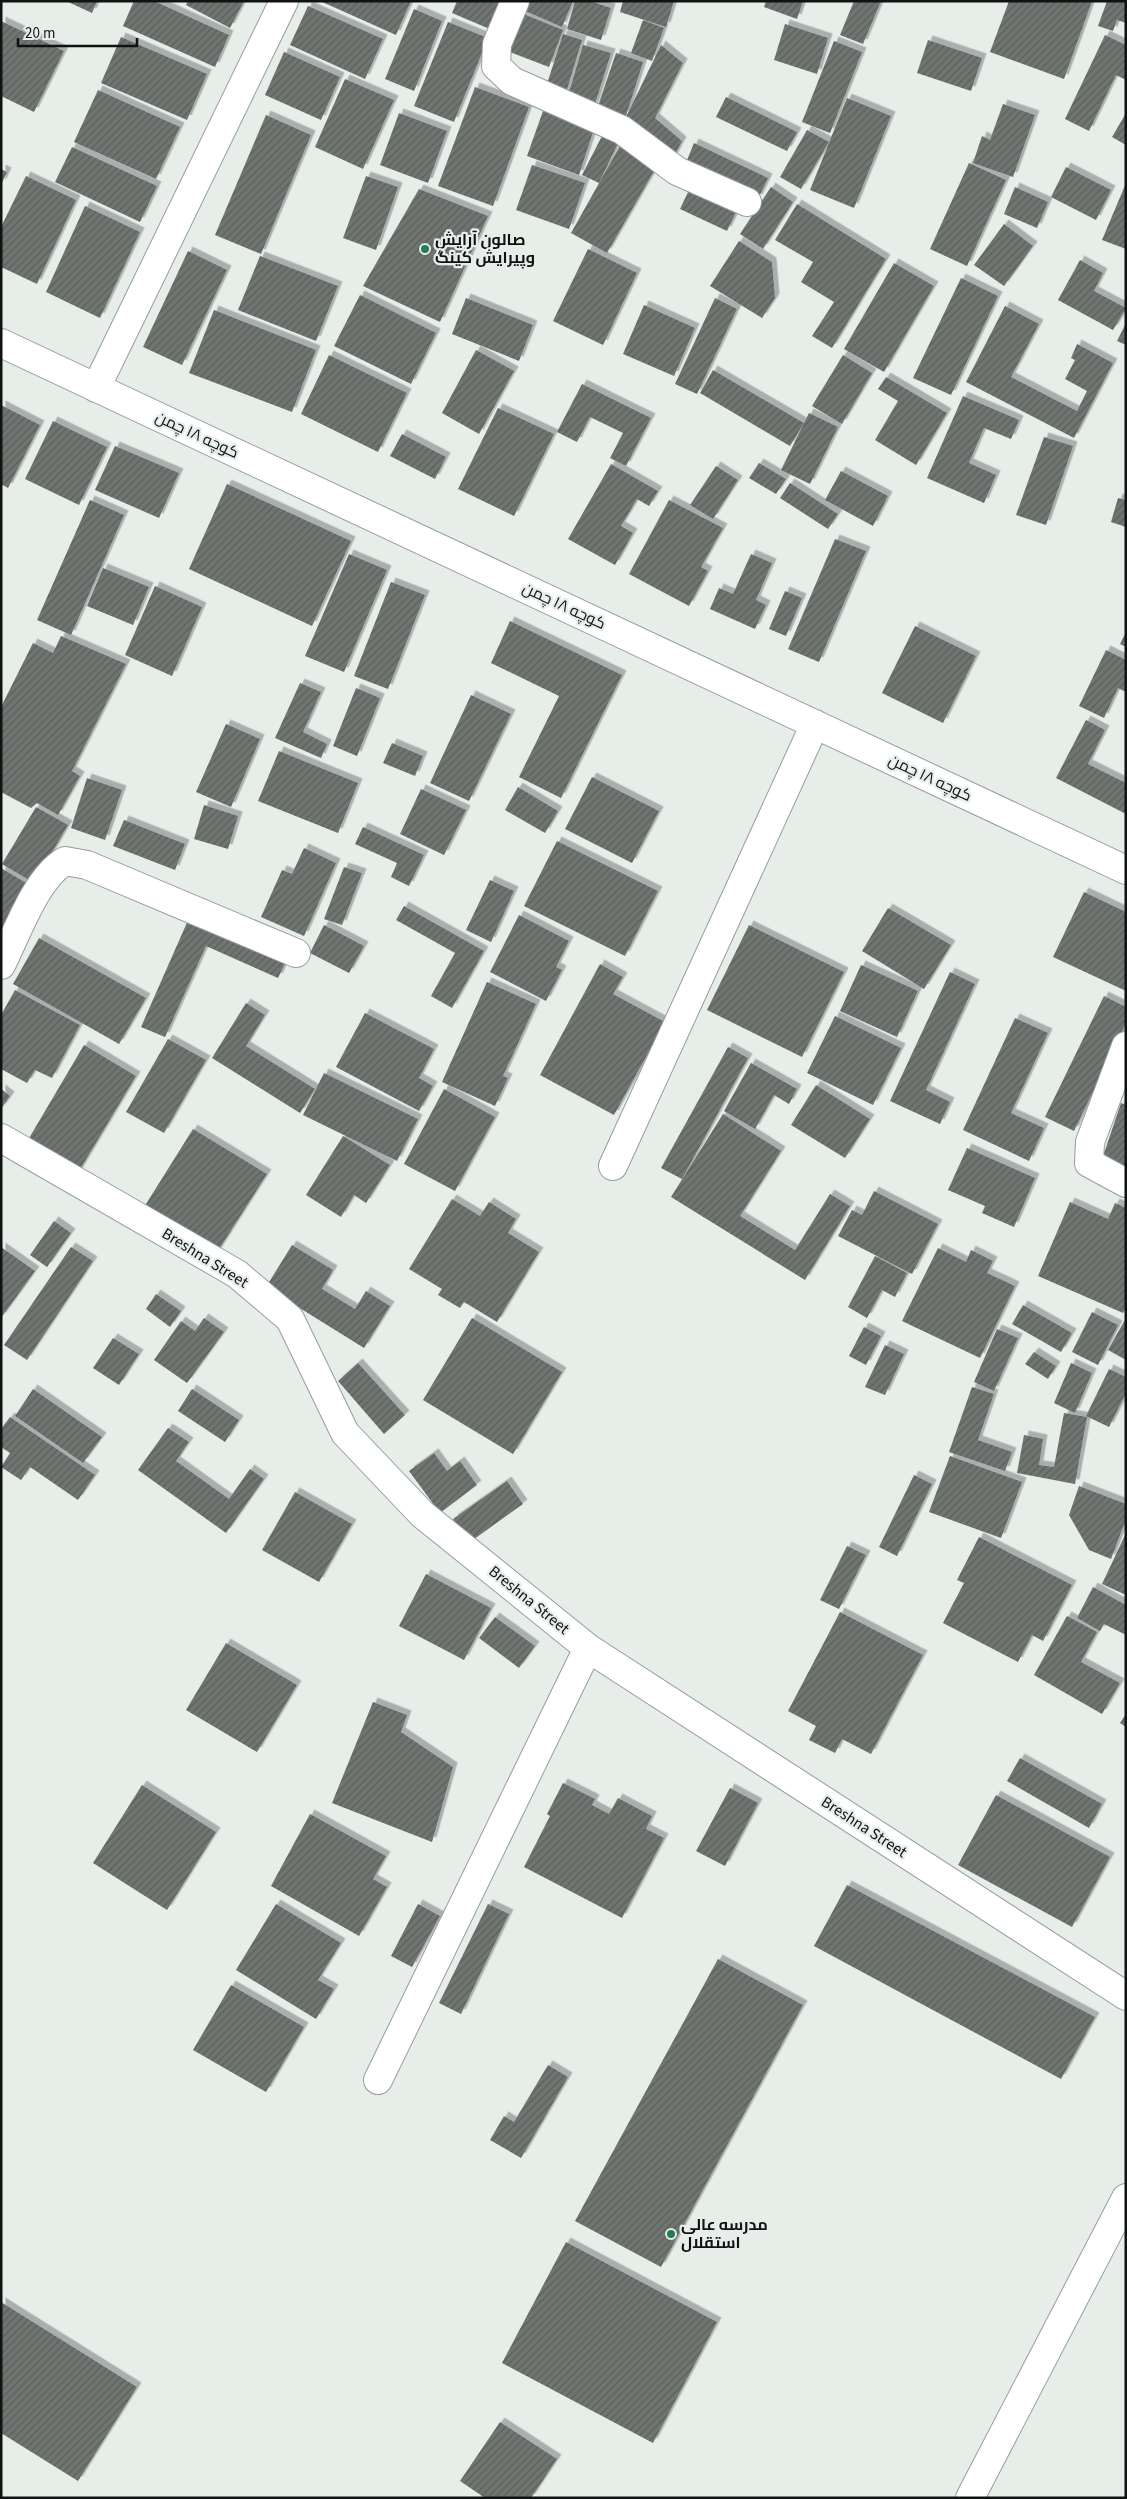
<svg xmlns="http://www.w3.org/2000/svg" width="1127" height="2499" font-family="'Source Sans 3',Cairo,sans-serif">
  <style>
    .building { fill: url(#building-hatch); filter: url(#shadow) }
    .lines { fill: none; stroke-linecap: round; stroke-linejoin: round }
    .street-casing { stroke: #969d99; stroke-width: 30 }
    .street { stroke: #fff; stroke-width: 28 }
    .poi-dot { fill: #257d51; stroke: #e7eeea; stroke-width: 2 }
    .labels { text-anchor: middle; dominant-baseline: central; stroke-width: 4.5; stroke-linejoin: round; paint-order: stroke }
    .poi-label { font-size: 16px; font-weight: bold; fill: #101311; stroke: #e7eeea; text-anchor: start }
    .street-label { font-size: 16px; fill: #101311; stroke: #e7eeea }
  </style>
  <defs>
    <pattern id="building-hatch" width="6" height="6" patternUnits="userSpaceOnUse" patternTransform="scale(1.25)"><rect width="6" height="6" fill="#6f7571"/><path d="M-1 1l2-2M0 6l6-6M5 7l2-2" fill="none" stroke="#5a5f5b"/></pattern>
    <filter id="shadow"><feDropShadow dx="4.5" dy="-4.5" stdDeviation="0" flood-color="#0004"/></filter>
  </defs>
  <rect width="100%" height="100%" fill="#e7eeea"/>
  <path class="building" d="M66,1H97L92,13Z
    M134,1H154L229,35L215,67L123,26Z
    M188,1H244L230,28L186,5Z
    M320,1H411L396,35Z
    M457,1H504L492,30L452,13Z
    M527,1H573L562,27L523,10Z
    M575,1H590L611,8L601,40L567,29Z
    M623,1H674L666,27L620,12Z
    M766,1H803L797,19L764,7Z
    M854,1H881L863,44L840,35Z
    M1009,1H1092L1064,79L990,52Z
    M1107,1H1126V23L1117,20L1113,31L1098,26Z
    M308,6L383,39L365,79L290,45Z
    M414,9L442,21L414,91L385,79Z
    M521,13L563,30L549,67L507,51Z
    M643,20L664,28L652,61L631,53Z
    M1,21L64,51L34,112L1,96Z
    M448,22L488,38L454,122L414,106Z
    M785,24L828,38L817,74L774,60Z
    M563,34L582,40L565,96L545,90Z
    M1105,35L1126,45V80L1116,75L1089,131L1065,119Z
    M121,37L207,74L187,120L101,83Z
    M928,40L982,58L971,91L917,73Z
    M834,41L862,52L830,133L802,122Z
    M583,45L611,53L594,107L567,99Z
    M661,45L683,63L655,118L682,141L672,160L626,117Z
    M284,52L340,77L321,120L265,95Z
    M616,53L643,62L626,116L598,106Z
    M345,79L394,100L363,169L315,147Z
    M475,87L529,107L493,206L438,186Z
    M98,90L180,127L156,179L74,142Z
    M726,97L797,132L787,151L716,117Z
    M847,98L891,116L854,208L810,190Z
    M1003,104L1035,115L1013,177L973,163L982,136L990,140Z
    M543,111L594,129L579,175L527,156Z
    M399,113L447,131L428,183L380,165Z
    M1126,113V145L1112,137Z
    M266,115L311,135L261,254L215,235Z
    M807,130L829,142L801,189L780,177Z
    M604,132L620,139L599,183L582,175Z
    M694,143L768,178L758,199L685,165Z
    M621,144L658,164L607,253L571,233Z
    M72,147L157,186L140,222L55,182Z
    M969,163L1006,180L967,266L930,249Z
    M532,165L585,183L569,229L516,210Z
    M1066,167L1111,190L1096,220L1051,197Z
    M1,169L7,172L1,185Z
    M26,176L76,200L37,284L1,267V227Z
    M366,176L398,187L376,250L343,238Z
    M1126,183V249L1102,240Z
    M771,187L793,202L763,249L740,234Z
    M1015,187L1048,202L1037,228L1004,214Z
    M419,189L488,216L440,322L363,286Z
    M689,190L736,212L727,231L680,209Z
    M797,204L886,259L832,348L812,336L834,302L801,282L813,262L775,240Z
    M85,206L140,232L100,318L46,292Z
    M1004,224L1033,246L1004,286L974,265Z
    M739,241L772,262L775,298L762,318L710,286Z
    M588,249L637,273L603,345L553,321Z
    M188,251L227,270L182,365L143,347Z
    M260,256L338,286L316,341L238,310Z
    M1080,260L1103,273L1094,291L1126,308L1113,330L1058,300Z
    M894,263L934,286L884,372L844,349Z
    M961,278L998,296L951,395L913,378Z
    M360,295L436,333L411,384L334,346Z
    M466,298L533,325L519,361L452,334Z
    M715,298L737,309L697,394L675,384Z
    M644,305L695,328L674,376L623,354Z
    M1005,306L1039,324L1011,377L1077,411L1087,391L1065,379L1075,360L1071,358L1077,344L1113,363L1074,438L966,382Z
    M214,310L316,350L292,412L189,373Z
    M1126,323V345L1117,341Z
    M476,350L514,371L479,434L442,413Z
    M329,355L407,393L378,452L301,414Z
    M843,355L872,373L842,424L812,406Z
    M713,370L804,423L790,446L700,393Z
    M886,377L947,413L916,465L875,440L898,401L878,389Z
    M582,384L651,418L626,466L610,458L623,433L590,417L577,442L557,432Z
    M963,396L1019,420L1011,439L984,428L969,463L996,475L984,503L927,478Z
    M1,405L40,425L8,488L1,484Z
    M498,408L554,434L514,516L458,489Z
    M809,413L838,427L810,484L781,470Z
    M53,421L107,447L79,505L25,479Z
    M402,434L446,457L435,479L390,456Z
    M1044,437L1073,446L1046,525L1016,515Z
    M115,446L179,473L159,518L95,490Z
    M759,463L786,479L776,494L749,478Z
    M611,464L658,491L649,506L637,499L621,526L633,533L615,565L568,539Z
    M716,466L738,480L713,519L690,505Z
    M841,471L888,496L873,526L825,500Z
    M790,483L838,514L828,529L780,498Z
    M227,484L351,541L312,626L189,569Z
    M1118,498L1126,500V527L1111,522Z
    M90,500L124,515L71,635L37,620Z
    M669,500L723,528L701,567L708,571L689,606L629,574Z
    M835,539L866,551L819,662L788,649Z
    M349,554L387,570L344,672L305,656Z
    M751,554L772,563L756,600L766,605L755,629L710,609L719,588L733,594Z
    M103,568L149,587L133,625L87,606Z
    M391,582L425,595L388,689L354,676Z
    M155,586L202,607L172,676L125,655Z
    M785,591L802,598L786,636L769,629Z
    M510,621L622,675L561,798L519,777L559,696L491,663Z
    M915,626L976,656L943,723L882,693Z
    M1126,632V647L1120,644Z
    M61,636L126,664L72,771L80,776L58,815L37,803L31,808L1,792V707L33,643L53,653Z
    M1106,650L1126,660V692L1118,688L1104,718L1079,706Z
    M300,683L321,692L303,732L327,744L321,758L275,738Z
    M356,688L380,698L357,756L333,746Z
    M471,695L511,714L469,801L430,783Z
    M1086,720L1105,730L1088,764L1126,783V814L1056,778Z
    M226,724L260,739L231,807L196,792Z
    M392,743L423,756L415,776L383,763Z
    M279,751L358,783L338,833L258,801Z
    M592,777L659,811L632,863L565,829Z
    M87,778L122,790L105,840L71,828Z
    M518,787L558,811L545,833L505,810Z
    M421,789L466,810L444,855L400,834Z
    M204,805L238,816L228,849L194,839Z
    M36,807L68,825L34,883L2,864Z
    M124,820L185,844L175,870L113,846Z
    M363,827L424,855L409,886L391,877L397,863L355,844Z
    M557,841L658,891L625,956L524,906Z
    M304,848L336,863L304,936L261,917L282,870L292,874Z
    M344,867L362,873L342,925L324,919Z
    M1,868L28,884L1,930Z
    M490,880L514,891L491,942L466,930Z
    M1084,892L1126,912V991L1053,957Z
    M404,906L484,951L452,1008L431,996L455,953L396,920Z
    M888,908L951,945L924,989L862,951Z
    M519,915L569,941L556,967L562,970L546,1001L490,972Z
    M189,918L286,961L278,978L206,946L165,1037L141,1027Z
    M324,925L364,946L349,973L310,953Z
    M749,925L844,972L802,1057L707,1010Z
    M39,938L146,998L119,1044L13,984Z
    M600,964L623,977L613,994L665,1022L614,1115L540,1075Z
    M861,965L918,991L897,1037L840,1011Z
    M950,972L975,984L926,1090L950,1102L940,1124L890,1101Z
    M487,982L536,1004L503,1076L508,1078L495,1106L442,1082Z
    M15,990L80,1025L52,1078L35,1070L27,1083L1,1069V1015Z
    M1104,996L1126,1007V1023L1074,1131L1045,1117Z
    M246,1003L265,1015L246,1046L315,1089L300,1113L212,1058Z
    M365,1013L434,1049L419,1078L433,1086L419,1111L336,1067Z
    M835,1016L901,1048L873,1105L807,1073Z
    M1015,1018L1048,1033L1011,1113L1044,1128L1029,1161L963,1130Z
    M168,1039L206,1060L164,1133L126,1112Z
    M84,1045L136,1076L76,1176L25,1145Z
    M728,1047L748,1058L682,1179L661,1168Z
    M751,1063L797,1089L789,1104L774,1095L755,1129L724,1111Z
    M324,1073L418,1119L397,1161L303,1115Z
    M816,1085L870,1119L845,1158L791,1125Z
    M1,1089L10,1096L1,1109Z
    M444,1089L495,1117L455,1191L404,1164Z
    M1121,1103L1126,1105V1177L1099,1168Z
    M723,1114L781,1151L740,1216L795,1250L830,1194L850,1206L805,1280L671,1197Z
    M193,1129L267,1174L214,1257L141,1212Z
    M343,1136L390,1165L366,1203L354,1195L341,1217L306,1195Z
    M967,1148L1035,1178L1014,1227L982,1213L985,1206L948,1190Z
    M874,1191L938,1224L912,1274L838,1236L852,1210L862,1215Z
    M452,1199L480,1216L489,1202L516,1219L508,1233L539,1252L497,1322L464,1302L460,1308L438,1295L442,1289L409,1269Z
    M1070,1202L1108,1219L1115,1203L1126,1208V1308L1123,1313L1038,1276Z
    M54,1221L71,1233L47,1267L30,1255Z
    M292,1245L333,1270L322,1289L355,1309L366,1291L390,1306L364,1348L266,1287Z
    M1,1247L35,1271L1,1318Z
    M71,1247L93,1261L27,1360L4,1345Z
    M938,1248L966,1262L971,1250L993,1261L987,1273L1015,1286L980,1358L902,1321Z
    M875,1256L907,1273L895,1297L882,1290L867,1318L848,1307Z
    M156,1294L181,1311L170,1327L146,1309Z
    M1023,1305L1072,1333L1061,1352L1012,1324Z
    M1092,1312L1118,1325L1098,1365L1072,1352Z
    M204,1318L224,1332L187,1383L154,1360L181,1321L195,1331Z
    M472,1318L562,1372L513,1454L423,1400Z
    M1126,1318V1360L1108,1350Z
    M864,1327L881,1336L866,1365L849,1356Z
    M997,1329L1018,1338L994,1391L974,1382Z
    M113,1338L139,1354L119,1385L93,1368Z
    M885,1345L904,1354L885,1395L865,1387Z
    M1034,1352L1056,1366L1048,1379L1025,1364Z
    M358,1363L405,1415L384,1434L338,1381Z
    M1071,1363L1092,1373L1075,1413L1054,1403Z
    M1109,1369L1126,1377V1393L1109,1427L1086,1416Z
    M972,1387L994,1394L978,1440L1012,1452L1005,1471L949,1452Z
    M33,1389L102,1437L83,1463L15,1416Z
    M192,1389L239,1420L225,1442L178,1411Z
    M1064,1413L1087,1417L1075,1484L1017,1473L1024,1435L1043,1439L1039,1465L1054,1467Z
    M10,1417L95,1475L78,1500L30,1467L21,1480L1,1467L10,1453L1,1447V1429Z
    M168,1428L189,1442L176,1461L229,1499L250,1469L264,1479L226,1533L138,1470Z
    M434,1453L447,1471L460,1461L477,1485L440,1513L409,1471Z
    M950,1456L1022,1482L1001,1538L929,1512Z
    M914,1475L932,1484L897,1556L879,1547Z
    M507,1481L523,1504L470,1542L453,1519Z
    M1079,1486L1126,1504V1519L1111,1559L1089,1550L1069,1515Z
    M295,1492L352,1524L319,1582L262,1550Z
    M1126,1533V1595L1102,1584Z
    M979,1537L1072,1585L1043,1641L1032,1635L1018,1662L943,1623L964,1583L957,1580Z
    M847,1546L866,1555L839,1609L820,1600Z
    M426,1574L491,1608L464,1660L399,1626Z
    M1093,1587L1126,1605V1635L1104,1624L1100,1631L1077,1618Z
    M840,1612L923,1655L871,1754L842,1739L835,1753L809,1740L816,1726L788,1711Z
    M1067,1616L1097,1632L1081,1662L1120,1683L1102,1714L1034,1675Z
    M495,1617L535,1646L519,1668L479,1638Z
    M226,1643L297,1685L257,1752L186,1710Z
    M373,1702L407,1715L401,1732L453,1767L432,1842L332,1803Z
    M1126,1714V1727L1120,1723Z
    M1020,1758L1102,1804L1089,1828L1007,1781Z
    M563,1783L595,1799L592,1805L609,1814L618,1798L652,1816L646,1829L664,1838L622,1918L524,1867L550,1816L547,1814Z
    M142,1785L216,1832L167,1910L93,1863Z
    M730,1788L758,1803L725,1866L696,1851Z
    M996,1795L1110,1857L1072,1927L958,1865Z
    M310,1814L386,1856L373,1879L387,1887L359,1936L271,1886Z
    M847,1885L1095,2017L1061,2079L814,1946Z
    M276,1904L341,1943L318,1980L334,1989L316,2019L236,1970Z
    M418,1904L440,1916L412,1967L391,1956Z
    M488,1904L509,1914L461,2014L439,2003Z
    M718,1959L803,2005L661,2267L575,2221Z
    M231,1985L304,2027L266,2092L193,2050Z
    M548,2065L568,2077L521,2158L490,2140L504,2116L514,2122Z
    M566,2242L717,2322L653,2443L502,2363Z
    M1,2302L137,2387L78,2481L1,2433Z
    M500,2422L557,2459L531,2498H485L460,2481Z"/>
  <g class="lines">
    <defs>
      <path id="street" d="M515,1L497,44L496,66L512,81L622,130L677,171L747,202
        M1,343L1126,870
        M96,388L284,1
        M1,965C17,934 35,879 65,861L87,865L296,953
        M1126,1046L1090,1142L1089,1163L1126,1183
        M1,1138L237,1274L290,1319L345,1433L422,1514L588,1648L1126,1996
        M613,1166L815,724
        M378,2080L588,1648
        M970,2498L1126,2198"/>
    </defs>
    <use href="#street" class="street-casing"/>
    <use href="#street" class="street"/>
  </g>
  <g class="poi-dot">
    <circle cx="425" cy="249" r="5"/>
    <circle cx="671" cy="2234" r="5"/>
  </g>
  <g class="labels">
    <g class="poi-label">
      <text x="435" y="240">صالون آرایش<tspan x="435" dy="18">وپیرایش کینگ</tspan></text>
      <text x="681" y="2225">مدرسه عالی<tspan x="681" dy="18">استقلال</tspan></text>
    </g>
    <g class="street-label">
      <text transform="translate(197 435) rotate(25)">كوچه ١٨ چمن</text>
      <text transform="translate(564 606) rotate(25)">كوچه ١٨ چمن</text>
      <text transform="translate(930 778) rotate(25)">كوچه ١٨ چمن</text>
      <text transform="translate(205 1258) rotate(32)">Breshna Street</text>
      <text transform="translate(529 1600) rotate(39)">Breshna Street</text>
      <text transform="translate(864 1827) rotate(33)">Breshna Street</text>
    </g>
  </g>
  <rect width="1127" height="2499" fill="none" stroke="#101311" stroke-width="5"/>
  <path d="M18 38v8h119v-8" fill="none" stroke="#101311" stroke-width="2.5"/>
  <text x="25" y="38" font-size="15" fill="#101311" stroke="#e7eeea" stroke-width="4" paint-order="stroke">20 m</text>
</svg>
